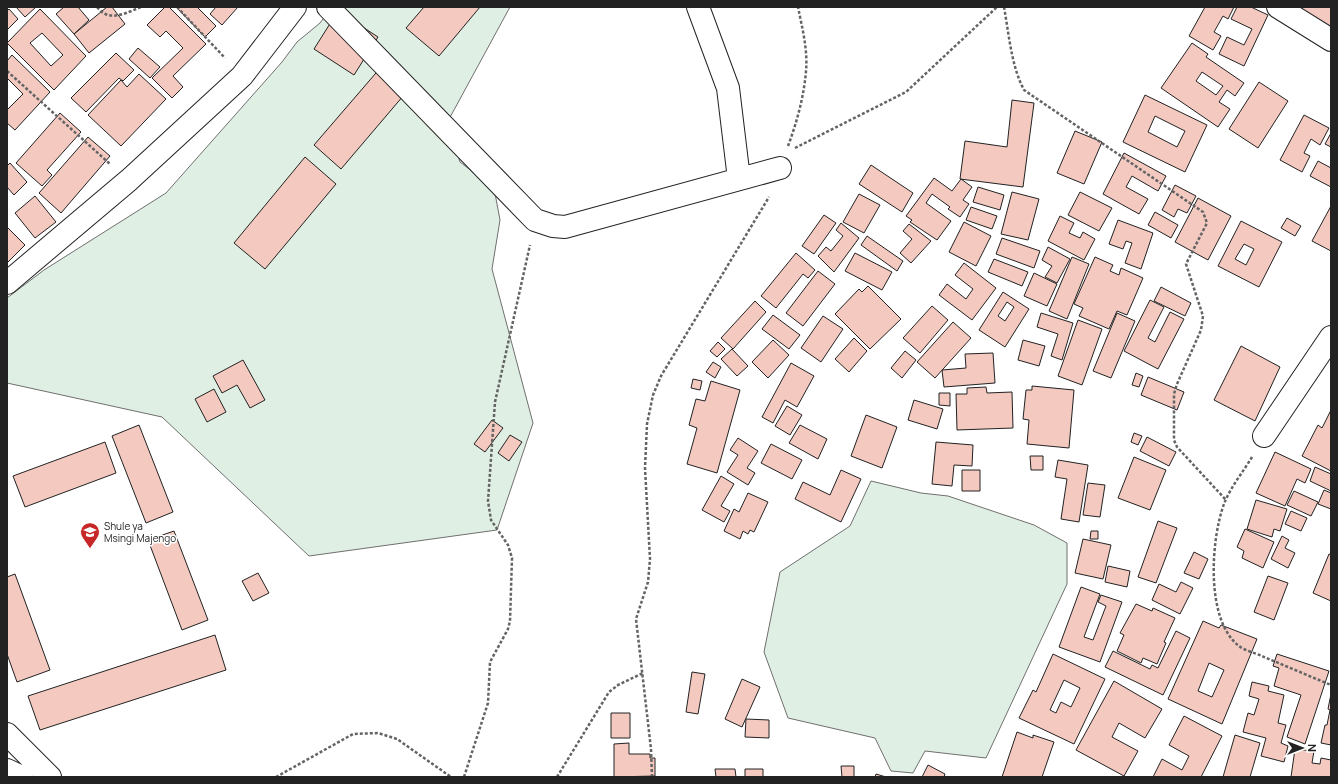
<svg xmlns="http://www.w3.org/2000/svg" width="1338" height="784" font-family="Manrope,sans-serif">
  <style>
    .green { fill: #e0efe3; stroke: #6f6f6f }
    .building { fill: #f3c9c0; stroke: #222; fill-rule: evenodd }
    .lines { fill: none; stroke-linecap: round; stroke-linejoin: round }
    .minor-casing { stroke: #222; stroke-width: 24 }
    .path { stroke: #646464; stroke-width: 2.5; stroke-dasharray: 3 2; stroke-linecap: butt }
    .minor { stroke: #fff; stroke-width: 22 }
    .labels { text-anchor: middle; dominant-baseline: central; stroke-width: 3; stroke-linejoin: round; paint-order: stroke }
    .poi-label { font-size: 10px; fill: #222; stroke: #fff; text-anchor: start }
  </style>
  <rect width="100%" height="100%" fill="#fff"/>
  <path class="green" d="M332,7H510L448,121L460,162L494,188L500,220L492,269L533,423L497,530L309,556L162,417L7,383V298L44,270L166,193L282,62L297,42L320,23Z
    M871,481L921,493L948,496L1034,525L1067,543V584L986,758L925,751L913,773L891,771L875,738L788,718L764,652L780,572L850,526Z"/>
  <path class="building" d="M16,7H36L25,17Z
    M64,7H78L89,20L74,34L56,14Z
    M107,7H112L125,24L89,53L74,34Z
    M165,7H169L206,44L173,76L183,87L172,98L152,78L183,48L166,31L160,37L147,25Z
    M180,7H197L216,26L205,37L178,9Z
    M216,7H238L222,25L210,14Z
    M424,7H480L439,56L406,28Z
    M1205,7H1234L1228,19L1223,16L1214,32L1221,36L1213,50L1189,36Z
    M1237,7H1251L1268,15L1244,66L1219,54L1227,37L1244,45L1252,29L1231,19Z
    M1299,7H1331V34L1295,14Z
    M9,9L18,19L7,30V11Z
    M40,9L86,56L54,90L7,43ZM42,33L63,55L51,66L30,43Z
    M338,11L378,37L354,75L314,49Z
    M1192,43L1208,54L1206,57L1244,83L1235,96L1227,90L1219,102L1230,109L1218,127L1161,88ZM1202,72L1223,86L1216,95L1196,81Z
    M138,48L160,67L150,78L129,59Z
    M116,53L134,70L123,81L119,78L86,112L71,98Z
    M12,55L50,92L15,130L7,123V110L23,94L7,78V61Z
    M388,59L415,82L341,169L314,145Z
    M139,74L166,99L121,146L88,115L121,80L127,87Z
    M1259,82L1288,101L1258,148L1229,129Z
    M1145,95L1207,125L1185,172L1123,142ZM1155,116L1185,131L1177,147L1148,132Z
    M1012,100L1034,103L1023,187L960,179L965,141L1007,147Z
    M60,113L81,132L47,170L52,175L42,186L16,163Z
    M1304,115L1329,128L1320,145L1311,139L1304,153L1310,156L1302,172L1280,160Z
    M1075,131L1102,142L1084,184L1057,173Z
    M1331,133V147L1325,144Z
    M88,137L110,156L61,213L39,193Z
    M1124,153L1166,176L1158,191L1132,176L1126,187L1148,199L1139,214L1103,194Z
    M305,157L336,184L265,269L234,243Z
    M1318,161L1331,168V187L1310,176Z
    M10,163L27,182L14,195L7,187V166Z
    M871,165L913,193L902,212L859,184Z
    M934,178L952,191L961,179L972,187L963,200L969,204L960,217L948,209L950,207L932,194L926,203L951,221L937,240L910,222L912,220L906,216Z
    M1175,185L1196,196L1187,213L1178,209L1174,217L1162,210Z
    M978,187L1004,195L1000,210L973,202Z
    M1012,192L1039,199L1028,240L1001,234Z
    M1080,192L1112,208L1099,231L1068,215Z
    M859,194L880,205L864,233L843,222Z
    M35,196L56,222L35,238L15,213Z
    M1198,198L1231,216L1208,260L1175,242Z
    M1331,206V251L1312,241Z
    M971,207L997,216L992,229L966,220Z
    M1155,212L1178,225L1171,238L1148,225Z
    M824,215L836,223L814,254L802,246Z
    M1060,216L1074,223L1069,233L1080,238L1083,232L1095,239L1084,260L1048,241Z
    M1287,218L1301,226L1295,236L1281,228Z
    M1118,220L1153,233L1141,269L1125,263L1132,243L1126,241L1123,249L1109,244Z
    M1241,221L1282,242L1259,287L1218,266ZM1244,244L1254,249L1246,265L1235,259Z
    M964,222L991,236L976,266L949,252Z
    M841,223L859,238L834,272L818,256L826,247L831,251L843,236L836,230Z
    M909,224L931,241L911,263L900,253L912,239L903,231Z
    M7,227L25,245L7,263Z
    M867,236L903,261L897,271L861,245Z
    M1002,238L1040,251L1034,268L996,254Z
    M1048,247L1070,259L1057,283L1045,277L1052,266L1042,260Z
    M796,253L815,270L808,278L803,274L776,308L761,296Z
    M855,253L892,272L882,290L845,271Z
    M1072,257L1089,264L1067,319L1049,311Z
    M1095,257L1113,265L1110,271L1119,275L1121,268L1143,278L1127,315L1117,311L1109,329L1079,316L1083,308L1074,304Z
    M994,259L1028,272L1022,286L988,272Z
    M964,263L996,288L972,320L939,295L947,284L966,299L973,289L955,275Z
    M818,271L835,284L803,326L786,313Z
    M1034,273L1057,284L1047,306L1024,296Z
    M868,286L901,319L870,349L835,314L859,289L862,292Z
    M1161,287L1191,303L1185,316L1154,301Z
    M1003,292L1029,309L1005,347L979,330ZM1007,302L1014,307L1005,321L998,316Z
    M1150,300L1164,307L1148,338L1155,342L1170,312L1184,319L1158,369L1124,351Z
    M755,301L766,312L733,349L721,338Z
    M932,306L948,320L920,353L903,338Z
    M1041,313L1073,323L1062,360L1051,356L1058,334L1037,327Z
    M1117,313L1135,321L1111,378L1093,371Z
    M773,315L800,335L789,349L762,329Z
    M823,316L843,329L821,362L801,348Z
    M1078,320L1102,329L1082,385L1058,376Z
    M953,322L971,338L935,378L917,362Z
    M854,338L867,351L849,372L835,359Z
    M773,340L789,355L768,378L752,362Z
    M1023,340L1045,346L1039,366L1018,360Z
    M718,342L725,349L717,357L710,351Z
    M1241,346L1280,367L1255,421L1214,400Z
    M732,349L748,366L737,376L721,359Z
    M905,351L916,360L902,378L891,368Z
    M993,353L995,383L944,387L942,370L966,368L965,354Z
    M243,360L265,400L250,408L237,385L222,393L213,376Z
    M713,362L721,367L715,378L706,372Z
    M791,363L814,376L797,407L785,400L773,423L762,417Z
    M1136,373L1143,376L1139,387L1132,385Z
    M1148,377L1184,392L1177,410L1141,395Z
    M693,379L702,381L700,390L691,388Z
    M711,381L740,390L717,473L687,464L697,428L689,425L696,399L705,401Z
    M1032,386L1074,390L1069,448L1027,444L1029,420L1023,419L1026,390H1032Z
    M986,387L987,393L1012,392L1013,428L957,430L956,394H967V388Z
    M214,389L226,412L207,422L195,399Z
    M939,393H950V406L939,405Z
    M914,400L943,409L937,429L908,420Z
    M787,406L802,415L790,435L775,426Z
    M1331,410V471L1302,456L1318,425L1322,428Z
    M866,415L897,427L882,468L851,456Z
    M492,420L503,428L485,452L474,444Z
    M139,425L173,512L146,523L112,436Z
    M800,425L827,439L818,459L789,443Z
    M1134,433L1142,436L1138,445L1131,442Z
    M510,435L522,442L509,461L498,453Z
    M1147,437L1176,452L1169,466L1140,451Z
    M738,438L758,451L747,468L755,473L748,485L727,472L738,455L730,450Z
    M105,442L116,473L25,507L13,476Z
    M936,442L973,445L972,466L954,465L952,486L932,484Z
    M771,444L802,460L792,479L761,463Z
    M1275,452L1311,469L1305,483L1297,479L1285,506L1256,493Z
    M1030,456H1043V470H1031Z
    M1134,457L1166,470L1150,510L1118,498Z
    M1058,460L1088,465L1079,522L1061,519L1067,479L1055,477Z
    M1315,467L1331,474V491L1310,481Z
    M841,470L861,479L841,522L795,499L803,482L830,495Z
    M962,470H980V491H962Z
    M721,476L734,484L721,506L730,511L724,522L702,510Z
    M1088,483L1105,485L1100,517L1083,515Z
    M1324,490L1331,493V509L1318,504Z
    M1294,491L1318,502L1311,516L1287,505Z
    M748,493L768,502L754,532L750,530L748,534L743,531L740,539L724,531L734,509L739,512Z
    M1256,500L1287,509L1280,531L1274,529L1272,537L1247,529Z
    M1291,511L1307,518L1301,531L1285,524Z
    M1158,521L1177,528L1156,583L1138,577Z
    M1245,529L1274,542L1263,568L1242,558L1244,551L1237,547Z
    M174,531L208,620L182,630L148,540Z
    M1091,531H1098V539H1090Z
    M1282,536L1289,540L1285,548L1295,553L1288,568L1271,559Z
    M1083,539L1111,545L1103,579L1075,573Z
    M1194,552L1208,559L1199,579L1184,573Z
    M1329,554L1331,555V601L1313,593Z
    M1108,566L1130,571L1127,587L1105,582Z
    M258,573L269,593L253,601L242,581Z
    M15,574L50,670L17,682L7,654V577Z
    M1268,576L1288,583L1274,620L1254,612Z
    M1181,582L1193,588L1180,614L1152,600L1159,584L1176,592Z
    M1081,587L1100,594L1084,637L1093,640L1106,606L1098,602L1101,595L1122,602L1100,662L1059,647Z
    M1136,604L1152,611L1153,608L1175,618L1164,642L1166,643L1157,664L1143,658L1141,663L1117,651L1124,635L1120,633Z
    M1203,621L1219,628L1221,625L1257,639L1222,724L1168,699ZM1209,663L1224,670L1212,697L1198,691Z
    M1176,631L1190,638L1163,695L1105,667L1113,651L1150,669L1152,665L1158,668Z
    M215,635L226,670L40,730L28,696Z
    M1053,654L1105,679L1074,744L1019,718L1033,690L1036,692ZM1064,680L1080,688L1071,707L1061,702L1056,713L1050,710Z
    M1277,654L1329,671L1305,744L1287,737L1301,695L1274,686L1279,668L1273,666Z
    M692,672L705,674L698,714L686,712Z
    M742,679L760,687L742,727L725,719Z
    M1114,681L1162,709L1145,738L1119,723L1112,737L1138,751L1124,776L1076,750Z
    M1252,682L1269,686L1268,691L1284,695L1278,723L1286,725L1281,743L1288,746L1284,762L1261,756L1266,738L1243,732L1248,713L1254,715L1259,699L1249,696Z
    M1331,694V745L1321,743L1325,725H1327L1330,710L1328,709Z
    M611,713H630V738H611Z
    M1184,716L1222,736L1201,777H1153L1162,759L1182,770L1189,756L1169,745Z
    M746,719L769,720V738L745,737Z
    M1017,732L1033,738V735L1054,742L1042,777H1002Z
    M1235,735L1260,743L1250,777H1223Z
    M629,743V754H650V758H655V776L614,777V744Z
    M1295,749L1314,751L1312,763L1320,764L1321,758L1331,760V777H1291Z
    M928,765L945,774L944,777H922Z
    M841,766H854V777H842Z
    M715,769H735L736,777H716Z
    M745,769H763V777H745Z
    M876,774L886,777H875Z"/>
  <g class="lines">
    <defs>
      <path id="minor" d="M328,7L535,220L553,226L565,227L780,168
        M698,7L728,88L739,179
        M1278,7L1331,40
        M7,283L129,180L242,76L295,7
        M1264,436L1331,337
        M7,734L50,777
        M7,770L22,777"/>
    </defs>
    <use href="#minor" class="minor-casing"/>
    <path class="path" d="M97,7C109,23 126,13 141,7
      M177,7L225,58
      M1004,7C1009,34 1011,65 1024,90L1203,212L1207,223L1186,264L1203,316L1201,330L1177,384L1174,394V440L1177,447L1226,500
      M7,71L110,164
      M788,146C797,122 804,96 806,71C808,50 802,27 798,7
      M795,148L906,92L997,7
      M1252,457C1243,472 1230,488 1224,504C1211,539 1205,620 1239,646C1245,651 1256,653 1264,657C1286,666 1309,676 1331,685
      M276,777L353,734L378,733L397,739L451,777
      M464,777L488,703L490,662L508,629L510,621L512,558L508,545L491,520L488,501L495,402L530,245
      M557,777L609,692L618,685L643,673
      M652,777L651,749L636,619L648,582L650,559L645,468L647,424L653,395L661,376L769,197"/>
    <use href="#minor" class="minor"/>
  </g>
  <defs>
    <symbol id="school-pin" viewBox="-11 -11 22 30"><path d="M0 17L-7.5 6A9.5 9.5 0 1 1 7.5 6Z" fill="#c62828" stroke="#fff"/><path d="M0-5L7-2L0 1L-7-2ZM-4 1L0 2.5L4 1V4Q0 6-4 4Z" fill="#fff"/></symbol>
  </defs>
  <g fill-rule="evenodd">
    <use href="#school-pin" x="79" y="521" width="22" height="30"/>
  </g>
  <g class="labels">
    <g class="poi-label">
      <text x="104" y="526">Shule ya<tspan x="104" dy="12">Msingi Majengo</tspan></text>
    </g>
  </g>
  <rect width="1338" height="784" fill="none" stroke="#222222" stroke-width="16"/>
  <g transform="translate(1302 748) rotate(90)" stroke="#ffffff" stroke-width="3" paint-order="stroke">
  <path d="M0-3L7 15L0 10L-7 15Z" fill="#222222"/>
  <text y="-6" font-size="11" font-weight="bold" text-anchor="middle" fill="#222222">N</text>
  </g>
</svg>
